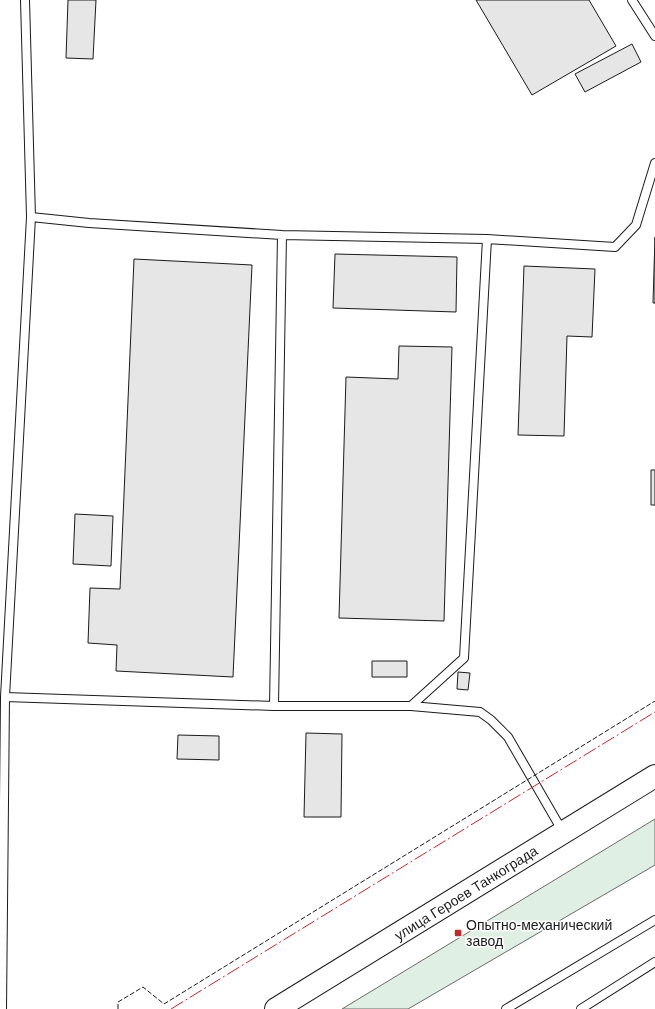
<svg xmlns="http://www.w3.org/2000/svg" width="655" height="1009" font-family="Arial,sans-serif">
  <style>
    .green { fill: #e0efe3; stroke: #6a6a6a }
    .building { fill: #e6e6e6; stroke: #1a1a1a }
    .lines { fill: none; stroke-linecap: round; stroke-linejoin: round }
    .service-casing { stroke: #1a1a1a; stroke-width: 10 }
    .primary-casing { stroke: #1a1a1a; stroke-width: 24 }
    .service { stroke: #fff; stroke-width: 8 }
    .primary { stroke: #fff; stroke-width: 22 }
    .fence { stroke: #1a1a1a; stroke-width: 1; stroke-dasharray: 5 2; stroke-linecap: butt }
    .power { stroke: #c62828; stroke-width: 1; stroke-dasharray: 14 3 2 3; stroke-linecap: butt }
    .poi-dot { fill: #c62828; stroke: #fff; stroke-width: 1.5 }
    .labels { text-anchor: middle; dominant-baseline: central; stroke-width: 3; stroke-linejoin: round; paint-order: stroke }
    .street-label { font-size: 14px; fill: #1a1a1a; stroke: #fff }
    .poi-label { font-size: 14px; fill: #1a1a1a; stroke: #fff; text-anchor: start }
  </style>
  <rect width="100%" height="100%" fill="#fff"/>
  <path class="green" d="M655,819V865L408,1009H342Z"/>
  <path class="building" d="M68,0H96L93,59L66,58Z
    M476,0H589L616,46L532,95Z
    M632,44L641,62L585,92L575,74Z
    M655,237V303H653Z
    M335,254L457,257L456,312L333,308Z
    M134,259L252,265L233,677L116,671L117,645L88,643L90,588L120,589Z
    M524,266L595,269L592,337L567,336L564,436L518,435Z
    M399,346L452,347L444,621L339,618L346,377L398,379Z
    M651,470H655V505H651Z
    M75,514L113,516L111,566L73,564Z
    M372,661H407V677H372Z
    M458,672L470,673L468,690L457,689Z
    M306,733L342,734L341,817H304Z
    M178,735L219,736V760L177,759Z"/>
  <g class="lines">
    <defs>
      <path id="service" d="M25,0L31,217
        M632,0L655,36
        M5,697L274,706H411L464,658L487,239
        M274,706L282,235
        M411,706L480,712L491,720L508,737L563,832
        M2,1009L5,697L31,217L89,223L282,235L487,239L615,247L636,225L655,163
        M506,1009L655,920
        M581,1009L655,962"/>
      <path id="primary" d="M276,1009L655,776"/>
    </defs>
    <use href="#service" class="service-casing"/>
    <use href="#primary" class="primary-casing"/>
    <use href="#service" class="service"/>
    <use href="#primary" class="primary"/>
    <path class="fence" d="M118,1009V1002L143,987L164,1004L655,701"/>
    <path class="power" d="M171,1009L655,712"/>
  </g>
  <rect class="poi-dot" x="454" y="929" width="8" height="8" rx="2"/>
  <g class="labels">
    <g class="street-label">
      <text transform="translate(466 893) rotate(-32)">улица Героев Танкограда</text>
    </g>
    <g class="poi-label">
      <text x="466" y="925">Опытно-механический<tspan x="466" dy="16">завод</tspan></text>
    </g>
  </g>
</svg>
